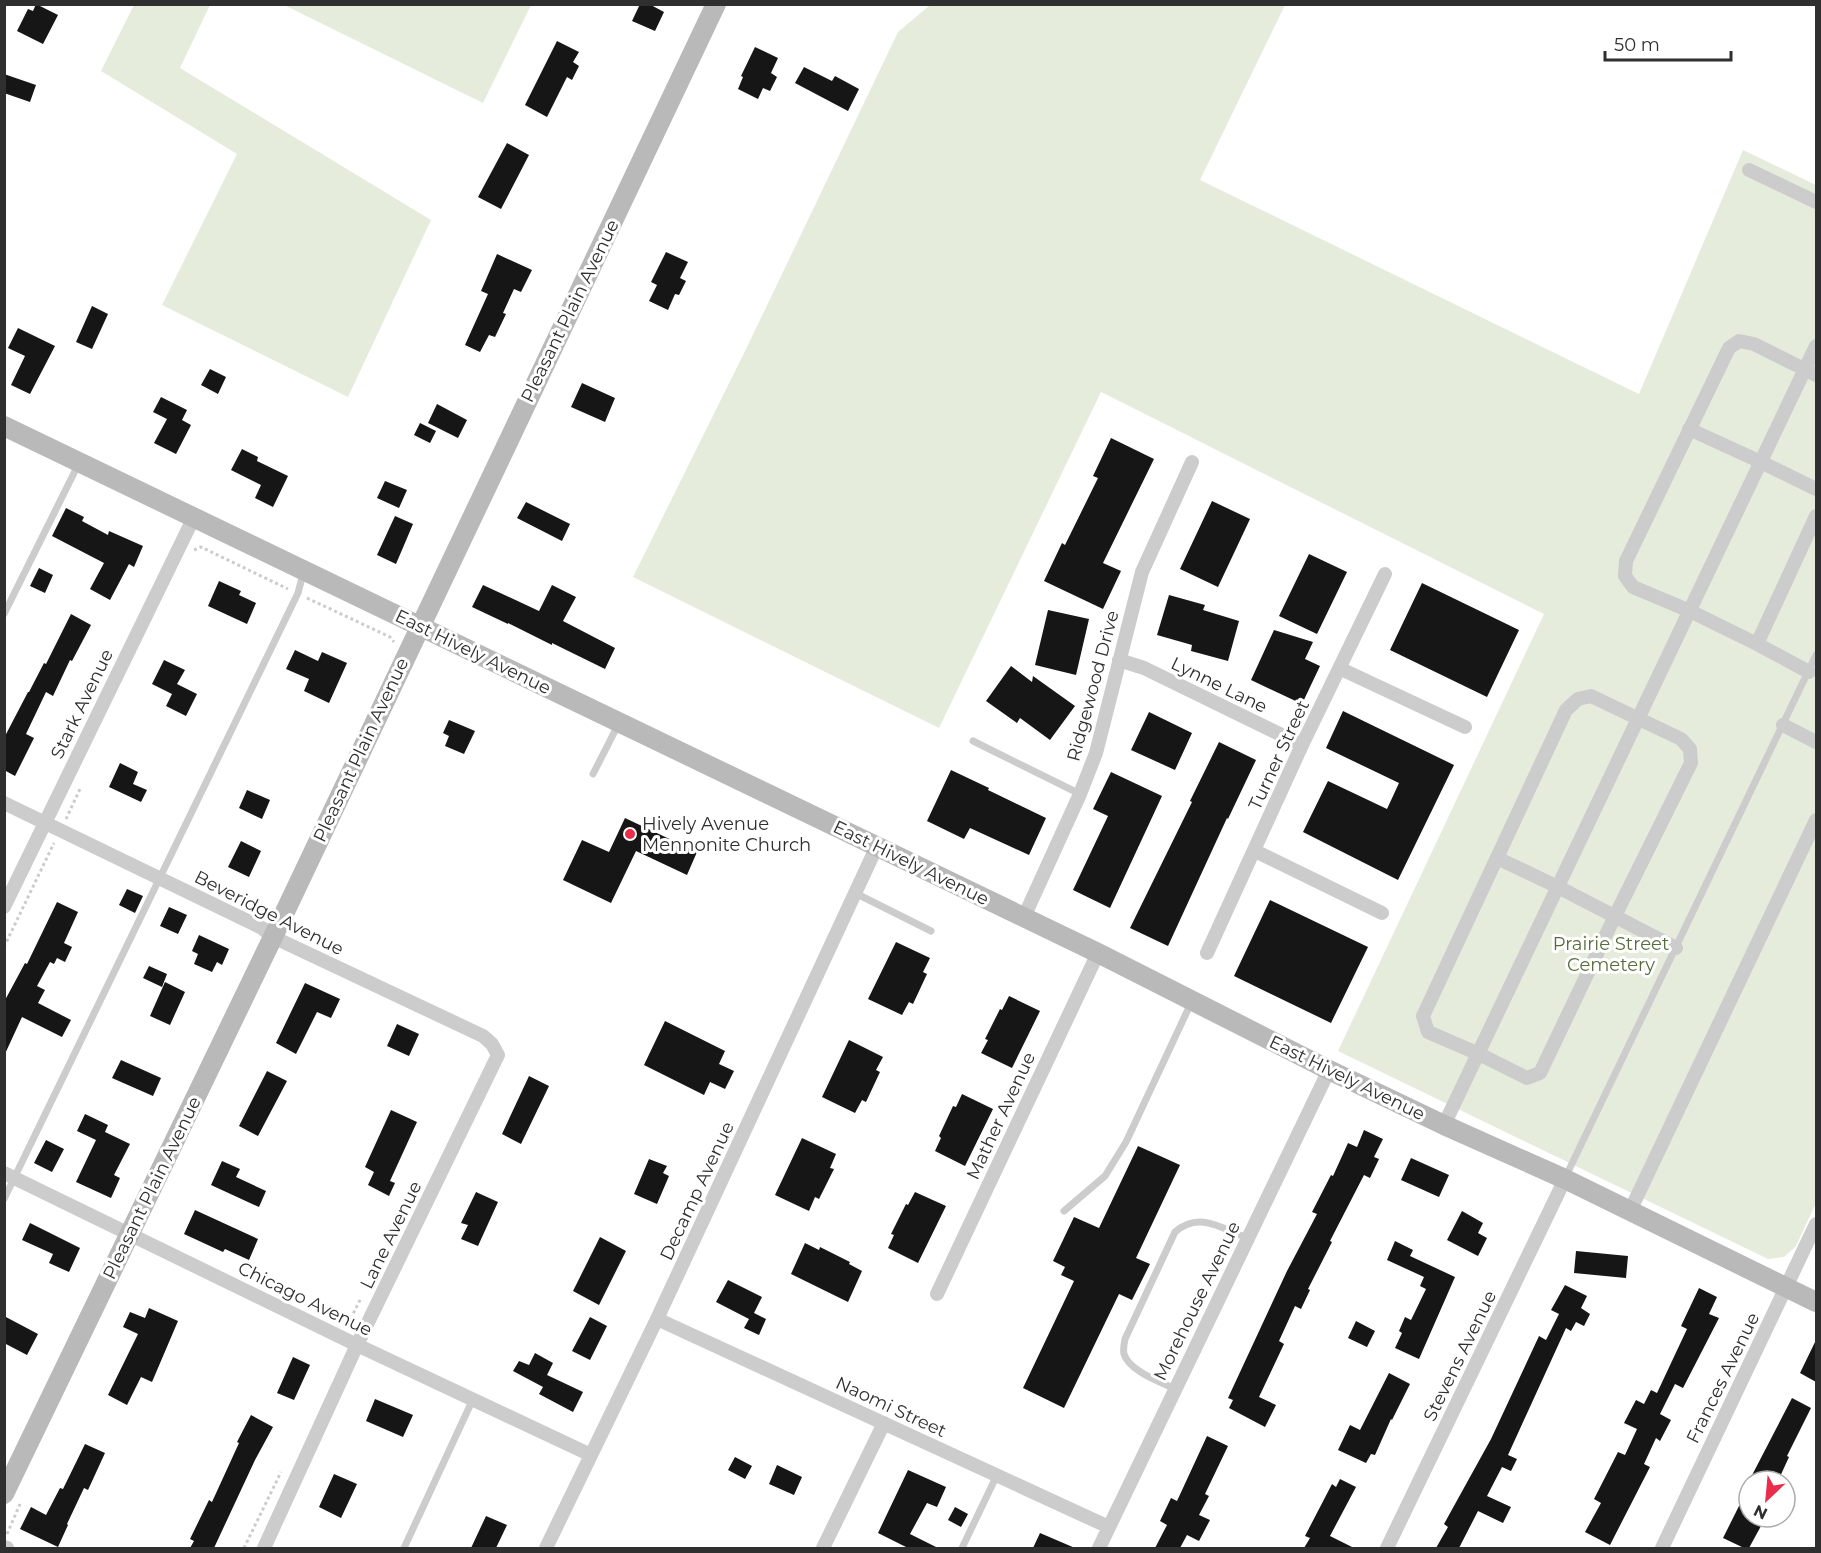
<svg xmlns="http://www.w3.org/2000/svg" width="1821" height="1553" font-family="Montserrat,sans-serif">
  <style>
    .green { fill: #e6ecdc }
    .building { fill: #161616 }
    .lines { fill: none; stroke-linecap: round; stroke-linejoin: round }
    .path { stroke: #ccc; stroke-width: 3; stroke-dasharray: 3 3; stroke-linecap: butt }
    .lane { stroke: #ccc; stroke-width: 7 }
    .street { stroke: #ccc; stroke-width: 14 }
    .secondary { stroke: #b9b9b9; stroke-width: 20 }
    .poi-dot { fill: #e92d4a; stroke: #fff; stroke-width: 2 }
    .labels { text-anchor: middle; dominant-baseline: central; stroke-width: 6; stroke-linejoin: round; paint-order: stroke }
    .street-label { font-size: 18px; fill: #2f2f2f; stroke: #fff }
    .poi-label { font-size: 18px; fill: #2f2f2f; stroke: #fff; text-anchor: start }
    .park-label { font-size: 18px; fill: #566c3b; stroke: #fff }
  </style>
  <rect width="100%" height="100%" fill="#fff"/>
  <path class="green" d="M134,5H210L180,68L431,220L348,397L162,305L237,154L101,71Z
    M284,5H531L483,103Z
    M930,5H1285L1200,180L1639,394L1743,150L1816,185V1203L1796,1246L1784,1257L1768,1259L1338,1051L1544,614L1101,392L939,728L633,577L748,345L898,32Z"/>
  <path class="building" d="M36,4L58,15L43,44L17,31L28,9L33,11Z
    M640,4H649L664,12L655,31L632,21Z
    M557,41L579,52L573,62L579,66L572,80L567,77L547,117L525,105Z
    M755,47L778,58L771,73L777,77L770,91L763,88L758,99L738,89L743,77L741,76Z
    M804,67L832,81L835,76L859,89L848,111L795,83Z
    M4,74L36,85L30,102L4,93Z
    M507,143L529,155L501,209L478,197Z
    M666,252L688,262L680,278L686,281L679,295L675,294L668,310L649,301L657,285L651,282Z
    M497,254L532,270L521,292L514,289L503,313L506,314L495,337L489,335L480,352L465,345L488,294L481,291Z
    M92,306L108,314L92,349L76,342Z
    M18,328L55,346L30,394L11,385L25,356L8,348Z
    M210,369L226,377L218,394L201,385Z
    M582,383L615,398L605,422L571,407Z
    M161,397L187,410L182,420L191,425L176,454L154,443L167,419L153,412Z
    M437,404L467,420L458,438L428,423Z
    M420,423L436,431L430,443L414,435Z
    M1111,438L1154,459L1103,563L1121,571L1103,609L1044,581L1062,543L1065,545L1098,478L1093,476Z
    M242,449L258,457L257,461L288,476L273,507L255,498L261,485L231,470Z
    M385,481L407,490L399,508L377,498Z
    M1212,501L1250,519L1218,587L1180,569Z
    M526,502L570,524L562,541L517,518Z
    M66,508L84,517L82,521L108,535L109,531L143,546L134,567L129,564L110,600L90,589L104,563L52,536Z
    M395,516L413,524L396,564L377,555Z
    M1309,554L1347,572L1317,634L1279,616Z
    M39,568L53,575L45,593L30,586Z
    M219,581L241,591L239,595L256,603L247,624L208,606Z
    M1422,583L1519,630L1487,697L1390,650Z
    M483,585L539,611L552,585L576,597L563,621L615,648L605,669L552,643V645L508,623V624L472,607Z
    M1169,595L1205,605L1203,610L1239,621L1228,661L1191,651L1192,645L1157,635Z
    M1048,610L1089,619L1076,675L1035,665Z
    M71,614L91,625L72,661L70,660L53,696L46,692L26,734L34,738L15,776L4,770V738L28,692H29L44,663L46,664Z
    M1274,630L1313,642L1305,659L1320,666L1302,704L1251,680Z
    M295,650L318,661L322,652L347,663L329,703L304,691L309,679L286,669Z
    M164,660L185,670L177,684L197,694L186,716L166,706L172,694L152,684Z
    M1011,666L1032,682L1033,676L1075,706L1050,740L1020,718L1017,723L986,701Z
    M1343,711L1454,765L1398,880L1303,832L1328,781L1387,809L1399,783L1326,748Z
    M1149,712L1192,733L1175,770L1131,750Z
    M449,720L475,731L464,754L445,746L449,736L443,733Z
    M1219,742L1256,760L1228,819L1227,818L1168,946L1130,928L1192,802L1190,801Z
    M120,763L138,772L133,784L147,790L141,802L109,787Z
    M951,770L989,788L988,790L1046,818L1029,855L970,828L964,839L927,821Z
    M1111,772L1162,796L1110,908L1073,890L1108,816L1093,809Z
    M247,790L270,800L262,819L239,808Z
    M625,818L697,852L687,875L636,851L611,903L563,880L582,840L609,852Z
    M241,841L261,851L249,877L228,867Z
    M127,889L143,896L135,913L119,905Z
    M1270,900L1368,947L1331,1023L1234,976Z
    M57,902L78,912L64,943L72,947L65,962L57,958L54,964L50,962L37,986L45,990L38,1003L71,1020L62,1037L22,1017L4,1056V1002L25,963L27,964Z
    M169,907L187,915L178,934L160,926Z
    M199,935L229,949L222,965L217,962L212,972L194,964L198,954L192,951Z
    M896,942L930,958L923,972L927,974L913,1004L909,1002L902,1015L868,999Z
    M149,966L167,974L162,987L143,978Z
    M165,982L185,992L170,1025L150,1016Z
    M305,983L340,999L331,1018L317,1012L296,1054L276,1043Z
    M1009,996L1040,1011L1012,1068L981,1053L988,1040L985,1039L1000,1009L1002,1010Z
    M665,1021L725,1051L719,1064L734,1071L725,1089L710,1082L704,1095L644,1065Z
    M397,1024L419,1034L409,1056L387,1046Z
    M849,1040L883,1057L876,1070L880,1072L866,1102L862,1100L855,1113L822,1097Z
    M121,1060L161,1078L153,1096L112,1078Z
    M267,1071L287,1081L258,1136L239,1126Z
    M529,1076L549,1086L521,1144L502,1134Z
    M962,1094L993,1109L965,1166L935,1151L941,1138L939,1136L953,1106L956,1107Z
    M391,1110L417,1122L390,1181L395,1183L389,1196L368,1185L374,1172L365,1167Z
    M85,1114L108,1125L105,1132L130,1144L114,1175L120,1178L111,1198L76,1182L96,1140L77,1131Z
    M1364,1130L1383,1139L1374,1157L1379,1159L1370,1178L1364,1175L1330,1241L1332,1242L1308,1289L1310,1290L1301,1309L1295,1306L1279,1341L1284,1344L1259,1397L1276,1405L1265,1427L1229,1408L1233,1400L1228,1398L1287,1271L1317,1214L1312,1212L1331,1175L1333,1176L1348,1143L1357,1147Z
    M802,1138L836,1154L830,1168L834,1169L819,1199L815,1197L809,1211L775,1195Z
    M46,1140L64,1149L52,1172L34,1163Z
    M1138,1146L1180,1165L1136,1258L1150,1264L1132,1300L1119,1294L1064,1408L1023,1388L1074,1281L1061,1275L1065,1267L1053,1261L1074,1217L1099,1228Z
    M1411,1158L1449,1175L1439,1197L1401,1180Z
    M649,1159L667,1166L663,1173L669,1176L657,1204L634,1194Z
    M222,1161L240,1169L236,1177L266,1191L259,1207L211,1185Z
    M476,1192L498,1202L478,1246L461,1239L468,1225L461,1223Z
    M915,1192L946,1206L918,1263L888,1248L894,1235L891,1234L906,1204L908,1205Z
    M195,1210L258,1239L249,1260L225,1249L223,1252L184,1234Z
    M1462,1211L1483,1223L1478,1233L1487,1238L1478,1256L1447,1240Z
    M30,1223L80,1248L69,1272L49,1263L53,1254L22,1240Z
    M600,1237L626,1251L599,1305L573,1291Z
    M1395,1241L1413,1250L1410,1256L1455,1277L1419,1359L1395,1348L1402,1333L1399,1331L1405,1317L1411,1320L1426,1289L1420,1286L1424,1277L1387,1260Z
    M805,1243L819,1250L820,1247L850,1262L849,1264L862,1271L848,1302L791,1274Z
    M1576,1251L1628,1256L1626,1278L1574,1273Z
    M728,1280L762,1297L754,1313L766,1319L759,1335L744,1328L749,1319L716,1302Z
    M1565,1285L1587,1296L1581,1308L1590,1314L1584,1326L1576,1322L1571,1331L1566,1328L1508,1455L1517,1459L1511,1471L1502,1467L1487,1496L1511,1507L1503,1523L1478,1511L1459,1548H1436L1448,1527L1444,1524L1491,1439L1539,1336L1546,1340L1559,1314L1551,1310Z
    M1699,1288L1717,1297L1709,1314L1719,1318L1683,1388L1675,1384L1660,1414L1671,1420L1660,1441L1656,1438L1644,1464L1650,1467L1610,1545L1585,1532L1601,1503L1594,1499L1618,1452L1625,1455L1637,1429L1624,1423L1636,1400L1644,1404L1651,1390L1657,1393L1687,1329L1681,1326Z
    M149,1308L178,1321L152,1382L141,1377L127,1405L108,1395L138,1334L123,1327L130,1312L145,1318Z
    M4,1316L38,1334L27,1355L4,1343Z
    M590,1317L607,1326L590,1360L572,1351Z
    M1356,1321L1375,1331L1367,1347L1348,1338Z
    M1816,1340V1382L1800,1373Z
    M535,1353L553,1363L547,1375L583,1392L573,1412L539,1394L543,1387L513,1371L519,1361L529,1365Z
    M293,1357L310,1365L294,1400L277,1393Z
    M1389,1373L1410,1384L1392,1420L1391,1419L1375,1455L1371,1454L1366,1463L1338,1450L1350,1425L1360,1430Z
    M1792,1398L1811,1408L1787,1456L1789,1457L1778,1481H1749Z
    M375,1399L413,1415L403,1437L366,1421Z
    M251,1415L273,1427L255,1460L214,1548H190L194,1541L190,1539L209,1500L212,1502L239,1443L237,1442Z
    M1207,1436L1228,1446L1205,1494L1209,1496L1199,1515L1210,1520L1199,1541L1187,1535L1180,1548H1155L1167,1525L1160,1521L1171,1498L1177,1501Z
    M85,1444L105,1453L88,1490L84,1488L67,1524L68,1525L58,1547L20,1529L31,1507L46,1515L60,1488L63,1489Z
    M735,1457L752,1466L745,1479L728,1470Z
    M777,1465L802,1477L794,1495L769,1484Z
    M908,1470L946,1487L937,1507L927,1503L910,1534L938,1548H908L878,1533Z
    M334,1474L357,1484L341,1518L319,1507Z
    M1340,1479L1356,1487L1330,1536L1354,1548H1304L1310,1538L1305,1536L1332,1484L1336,1487Z
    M1749,1486V1517H1758L1755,1523L1761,1526L1749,1548H1744L1723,1538Z
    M955,1507L968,1514L961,1527L948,1520Z
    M486,1516L507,1525L496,1548H471Z
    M1040,1533L1075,1548H1033Z"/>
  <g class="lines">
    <path class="path" d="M194,550L201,547L288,589
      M307,598L390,637L394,642
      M66,819L80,789
      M4,947L54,843
      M348,1324L361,1298
      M7,1534L20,1504
      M244,1548L281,1472"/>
    <path class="lane" d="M4,614L79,463
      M973,741L1080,794
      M593,774L618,725
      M855,893L931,931
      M1566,1176L1816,655
      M4,1199L298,593L303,574
      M1064,1211L1105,1176L1126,1142L1191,1003
      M1175,1389C1161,1382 1129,1371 1124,1354C1123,1350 1124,1344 1125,1339L1175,1232C1199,1211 1221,1228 1247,1238
      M404,1548L473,1399
      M962,1548L997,1475"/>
    <path class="street" d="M1749,170L1816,202
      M1816,375L1754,344L1739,341L1729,348L1626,561L1625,576L1633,587L1690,611L1757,644L1816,516
      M1689,429L1761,462L1816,489
      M1757,644L1809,672
      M1119,660L1144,668L1302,745
      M1341,669L1465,727
      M1591,696L1681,739L1690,749L1691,763L1615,916L1540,1073L1527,1078L1479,1054L1428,1032L1423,1016L1566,710L1578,699Z
      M1783,725L1816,742
      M4,803L262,928L273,937L483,1036L492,1044L498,1055L357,1345L264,1548
      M1255,851L1382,913
      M1497,858L1558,887L1676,948
      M4,907L194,517
      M1024,917L1080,794L1096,753L1142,572L1192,462
      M1207,953L1302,745L1385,574
      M1444,1125L1816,346
      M4,1173L357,1345L591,1455
      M1630,1211L1816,820
      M937,1294L1098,953
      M657,1319L1109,1527
      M4,1547L7,1548
      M546,1548L657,1319L877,846
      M823,1548L884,1423
      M1099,1548L1329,1070
      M1387,1548L1565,1179
      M1662,1548L1816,1224"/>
    <path class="secondary" d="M4,426L1098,953L1329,1070L1444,1125L1565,1179L1816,1302
      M4,1494L273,937L716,4"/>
  </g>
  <circle class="poi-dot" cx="630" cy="834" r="6"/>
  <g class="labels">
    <g class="street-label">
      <text transform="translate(570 311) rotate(-64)">Pleasant Plain Avenue</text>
      <text transform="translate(473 652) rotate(26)">East Hively Avenue</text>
      <text transform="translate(1219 685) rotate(26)">Lynne Lane</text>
      <text transform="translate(1093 686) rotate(-75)">Ridgewood Drive</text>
      <text transform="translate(82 704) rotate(-64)">Stark Avenue</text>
      <text transform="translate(361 750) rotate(-65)">Pleasant Plain Avenue</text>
      <text transform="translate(1279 755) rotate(-65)">Turner Street</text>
      <text transform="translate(911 863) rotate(26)">East Hively Avenue</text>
      <text transform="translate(269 913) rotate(27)">Beveridge Avenue</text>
      <text transform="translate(1347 1078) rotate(26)">East Hively Avenue</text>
      <text transform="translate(1001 1116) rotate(-65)">Mather Avenue</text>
      <text transform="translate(152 1188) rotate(-64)">Pleasant Plain Avenue</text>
      <text transform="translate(697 1191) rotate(-65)">Decamp Avenue</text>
      <text transform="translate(391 1235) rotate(-64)">Lane Avenue</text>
      <text transform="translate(305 1299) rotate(26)">Chicago Avenue</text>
      <text transform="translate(1197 1301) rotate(-64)">Morehouse Avenue</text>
      <text transform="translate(1460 1356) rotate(-64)">Stevens Avenue</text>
      <text transform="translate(1723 1378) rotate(-64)">Frances Avenue</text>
      <text transform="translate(891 1407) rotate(25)">Naomi Street</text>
    </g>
    <g class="poi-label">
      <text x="642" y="824">Hively Avenue<tspan x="642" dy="21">Mennonite Church</tspan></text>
    </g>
    <g class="park-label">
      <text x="1611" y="944">Prairie Street<tspan x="1611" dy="21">Cemetery</tspan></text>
    </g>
  </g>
  <rect width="1821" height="1553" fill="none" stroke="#2f2f2f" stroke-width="12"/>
  <g transform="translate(1767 1499) rotate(206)"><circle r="28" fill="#ffffff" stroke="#acacac" stroke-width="1.5"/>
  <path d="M0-4.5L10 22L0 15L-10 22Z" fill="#e92d4a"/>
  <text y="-9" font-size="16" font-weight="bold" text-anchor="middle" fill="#2f2f2f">N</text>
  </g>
  <path d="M1605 51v9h126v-9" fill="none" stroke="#2f2f2f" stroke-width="3"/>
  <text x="1614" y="51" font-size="18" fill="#2f2f2f" stroke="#ffffff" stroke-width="4.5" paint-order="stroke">50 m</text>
</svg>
